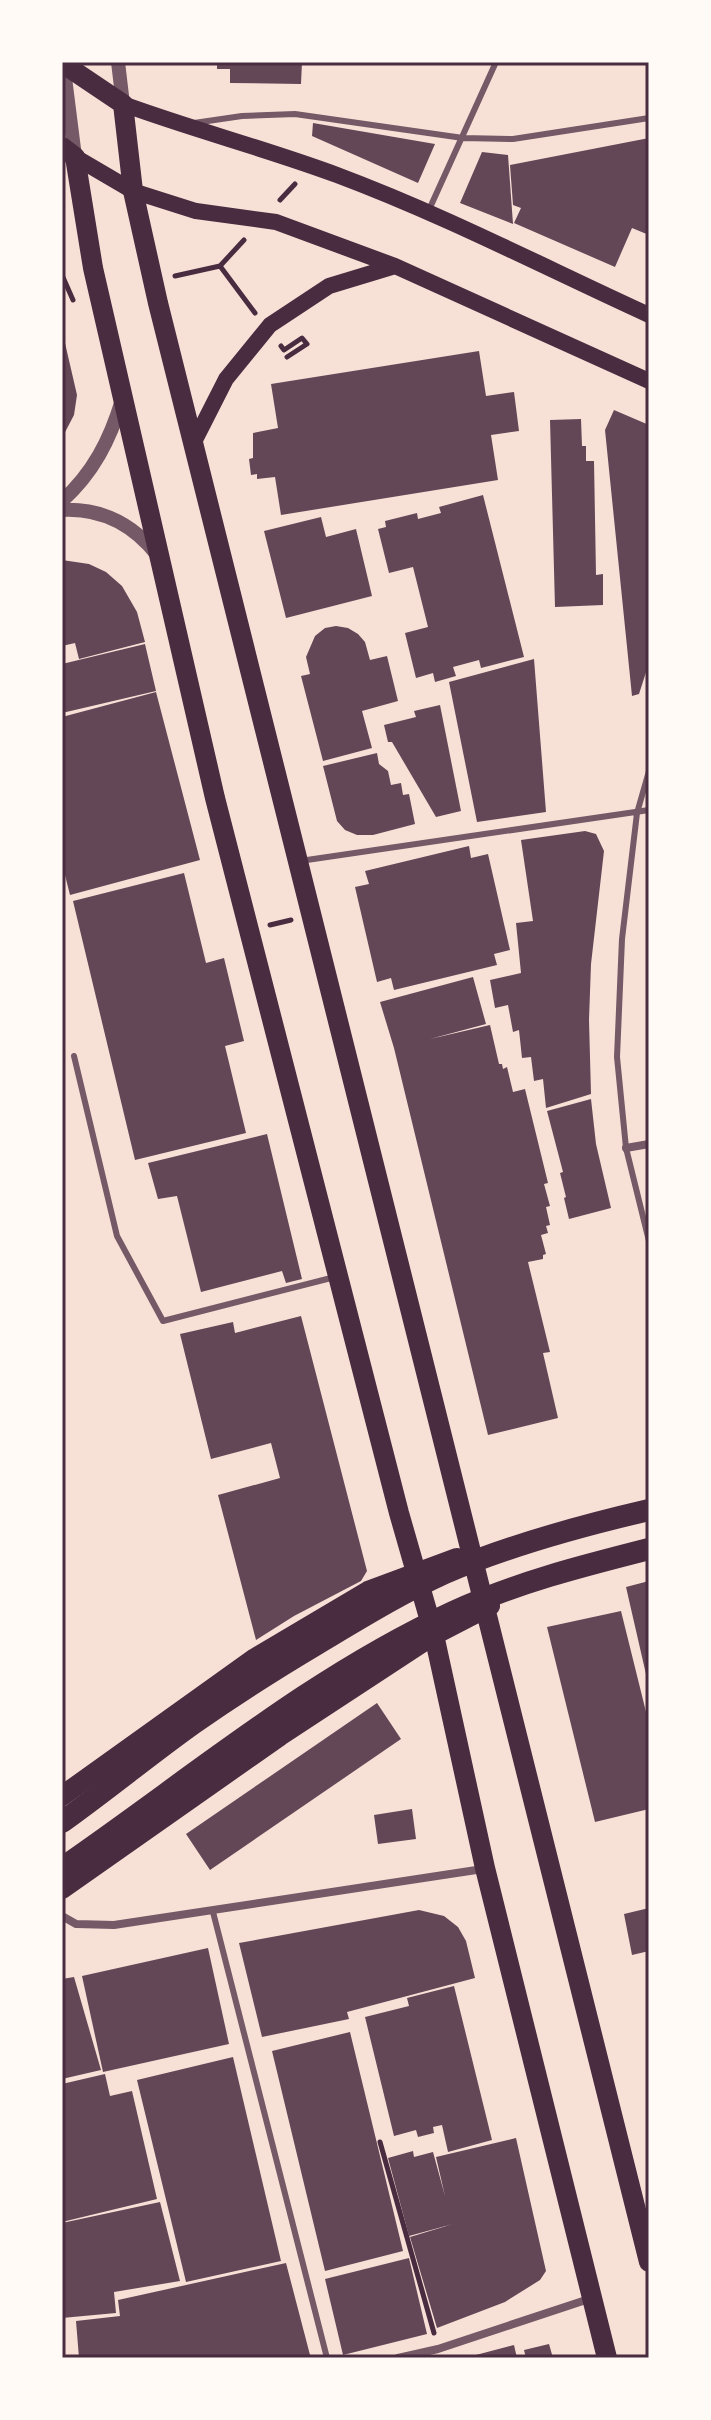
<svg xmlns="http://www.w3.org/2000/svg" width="711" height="2420" font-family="'Work Sans',sans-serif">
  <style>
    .building { fill: #644757 }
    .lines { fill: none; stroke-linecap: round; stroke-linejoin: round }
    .path { stroke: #4a2c40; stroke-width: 5 }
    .service { stroke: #755966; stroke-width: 6 }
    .minor { stroke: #755966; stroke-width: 8 }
    .tertiary { stroke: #755966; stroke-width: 14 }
    .secondary { stroke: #4a2c40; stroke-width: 16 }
    .primary { stroke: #4a2c40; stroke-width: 20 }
    .trunk { stroke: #4a2c40; stroke-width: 22 }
    .neatline { fill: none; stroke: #4a2c40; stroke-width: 3 }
  </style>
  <rect width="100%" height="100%" fill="#f7e1d7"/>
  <path class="building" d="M217,62H302L301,84L230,83V69H217Z
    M313,123L435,144L418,183L312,136Z
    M649,138V235L632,228L615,267L514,223L521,208L513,205L510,165Z
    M482,152L508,155L513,224L460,203Z
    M62,330L77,395L74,415L62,438Z
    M479,351L486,396L514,392L519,431L491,435L498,480L281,515L275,477L257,479V474L251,475L249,459L253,458V433L278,428L271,384Z
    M614,410L649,425V663L639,694L632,696L605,430Z
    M581,419L582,446H586V461H594L596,575L603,574V605L555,607L550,420Z
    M483,495L524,657L481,668L479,660L453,667L456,676L435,682L433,673L416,678L405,633L428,627L413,567L389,573L378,529L386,527L385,521L417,513L418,519L441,513L439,507Z
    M321,517L326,537L356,529L372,596L286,618L264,531Z
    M62,560L89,564L106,572L122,586L137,612L145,642L79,659L75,643L62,646Z
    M336,626L348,628L358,634L365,642L370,660L387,656L398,701L362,711L372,748L323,761L301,676L310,674L306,657L315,636L325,628Z
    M145,644L156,691L62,713V664Z
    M534,659L546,812L477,822L449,682Z
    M156,692L200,860L70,895L62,863V717Z
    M440,705L461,811L436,817L392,742H388L384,725L416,717L414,711Z
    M377,753L379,764L388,771L391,785L401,783L403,795L409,794L415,824L373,835H357L345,830L337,821L323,766Z
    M585,831L596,834L604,851L591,964L589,1020L591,1094L546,1108L543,1079L534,1081L531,1057L522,1058L519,1030L513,1032L508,1005L495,1008L490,980L521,973L516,923L533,921L521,840Z
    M469,846L471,858L488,854L510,950L494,954L497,965L394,990L391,978L377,982L355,887L369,884L365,871Z
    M184,873L206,963L224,958L244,1041L225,1046L246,1133L135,1160L73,901Z
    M473,977L486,1024L430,1039L490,1025L499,1064H502L503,1069L507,1067L513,1092L525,1089L548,1183L544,1184L550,1206L546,1207L550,1225L546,1226L548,1233L541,1235L546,1254L543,1255V1259L528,1262L550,1352L543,1353L558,1418L488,1435L394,1048L380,1002Z
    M591,1099L596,1144L611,1208L569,1219L564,1198L566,1197L560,1173L563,1172L547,1111Z
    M267,1134L302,1279L286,1283L282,1271L201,1292L177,1196L158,1199L148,1163Z
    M301,1316L367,1571L361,1581L294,1616L256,1640L218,1495L280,1478L271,1443L211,1459L180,1334L233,1322L235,1333Z
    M649,1581V1683H648L626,1587Z
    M621,1611L649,1724V1809L595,1822L547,1627Z
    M377,1703L401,1739L210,1870L186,1834Z
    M412,1809L416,1839L378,1844L374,1815Z
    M649,1908V1951L632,1955L624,1914Z
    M419,1910L444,1916L458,1927L466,1941L475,1978L347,2012L349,2019L262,2037L239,1943Z
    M208,1948L229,2044L103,2072L82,1976Z
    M74,1977L101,2070L62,2079V1979Z
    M454,1986L492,2140L448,2152L442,2125L433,2127L434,2133L418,2137L416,2130L394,2136L365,2017L409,2006L407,1998Z
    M350,2032L403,2251L325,2271L272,2051Z
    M233,2057L281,2261L186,2282L137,2080Z
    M105,2074L110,2096L132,2091L157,2199L62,2222V2084Z
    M516,2138L546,2271L540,2280L505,2302L437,2328L410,2237L453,2224L409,2236L388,2158L413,2151L414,2157L433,2152L445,2196L436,2157Z
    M160,2202L180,2281L114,2292L116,2313L62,2318V2223Z
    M409,2258L427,2334L343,2355L325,2279Z
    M286,2263L310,2355L295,2358H79L76,2321L120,2316L118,2300Z
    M549,2344L553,2358H526L524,2350Z
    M514,2345L517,2358H473L472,2356Z"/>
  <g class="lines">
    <path class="path" d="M280,200L295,184
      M220,266L255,313
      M62,275L73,300
      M175,276L220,266L244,240
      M281,346L284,350L302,338L307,344L287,357
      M270,925L291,920
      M380,2142L434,2333"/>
    <path class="service" d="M194,123L242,116L295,114L463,138L513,139L649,118
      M428,212L496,62
      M649,771L637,813L622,939L617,1057L626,1148L649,1241
      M300,861L649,810
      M74,1056L117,1236L163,1321L335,1277
      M213,1912L327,2358"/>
    <path class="minor" d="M626,1148L649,1144
      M62,1916L76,1924L114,1925L483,1869
      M398,2358L438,2349L592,2298"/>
    <path class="tertiary" d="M63,62L75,157
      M118,62L123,104
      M62,501C93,473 110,440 122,400
      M62,510C102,508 134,525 158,556"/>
    <path class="secondary" d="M123,104C194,130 267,149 337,175C444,215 546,268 649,315
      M75,157L133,191L196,211L276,222L395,266L649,381
      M193,444L226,379L270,325L329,286L395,266"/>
    <path class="primary" d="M62,63L123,104L133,191L158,303L649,2262
      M62,147L75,157L93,268L215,798L399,1513L434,1635L485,1868L607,2358
      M62,1796L255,1658L368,1591L457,1558
      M62,1889L280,1736L434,1635L490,1606"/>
    <path class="trunk" d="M62,1822C107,1790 149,1755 194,1723C234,1695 275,1669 317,1644C359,1619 401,1593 445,1573C510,1545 580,1526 649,1510
      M62,1868C190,1780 310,1678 453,1612C515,1583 582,1566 649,1549"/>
  </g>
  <rect width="711" height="2420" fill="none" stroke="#fffaf5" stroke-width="128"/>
  <rect x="64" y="64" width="583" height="2292" class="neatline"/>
</svg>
